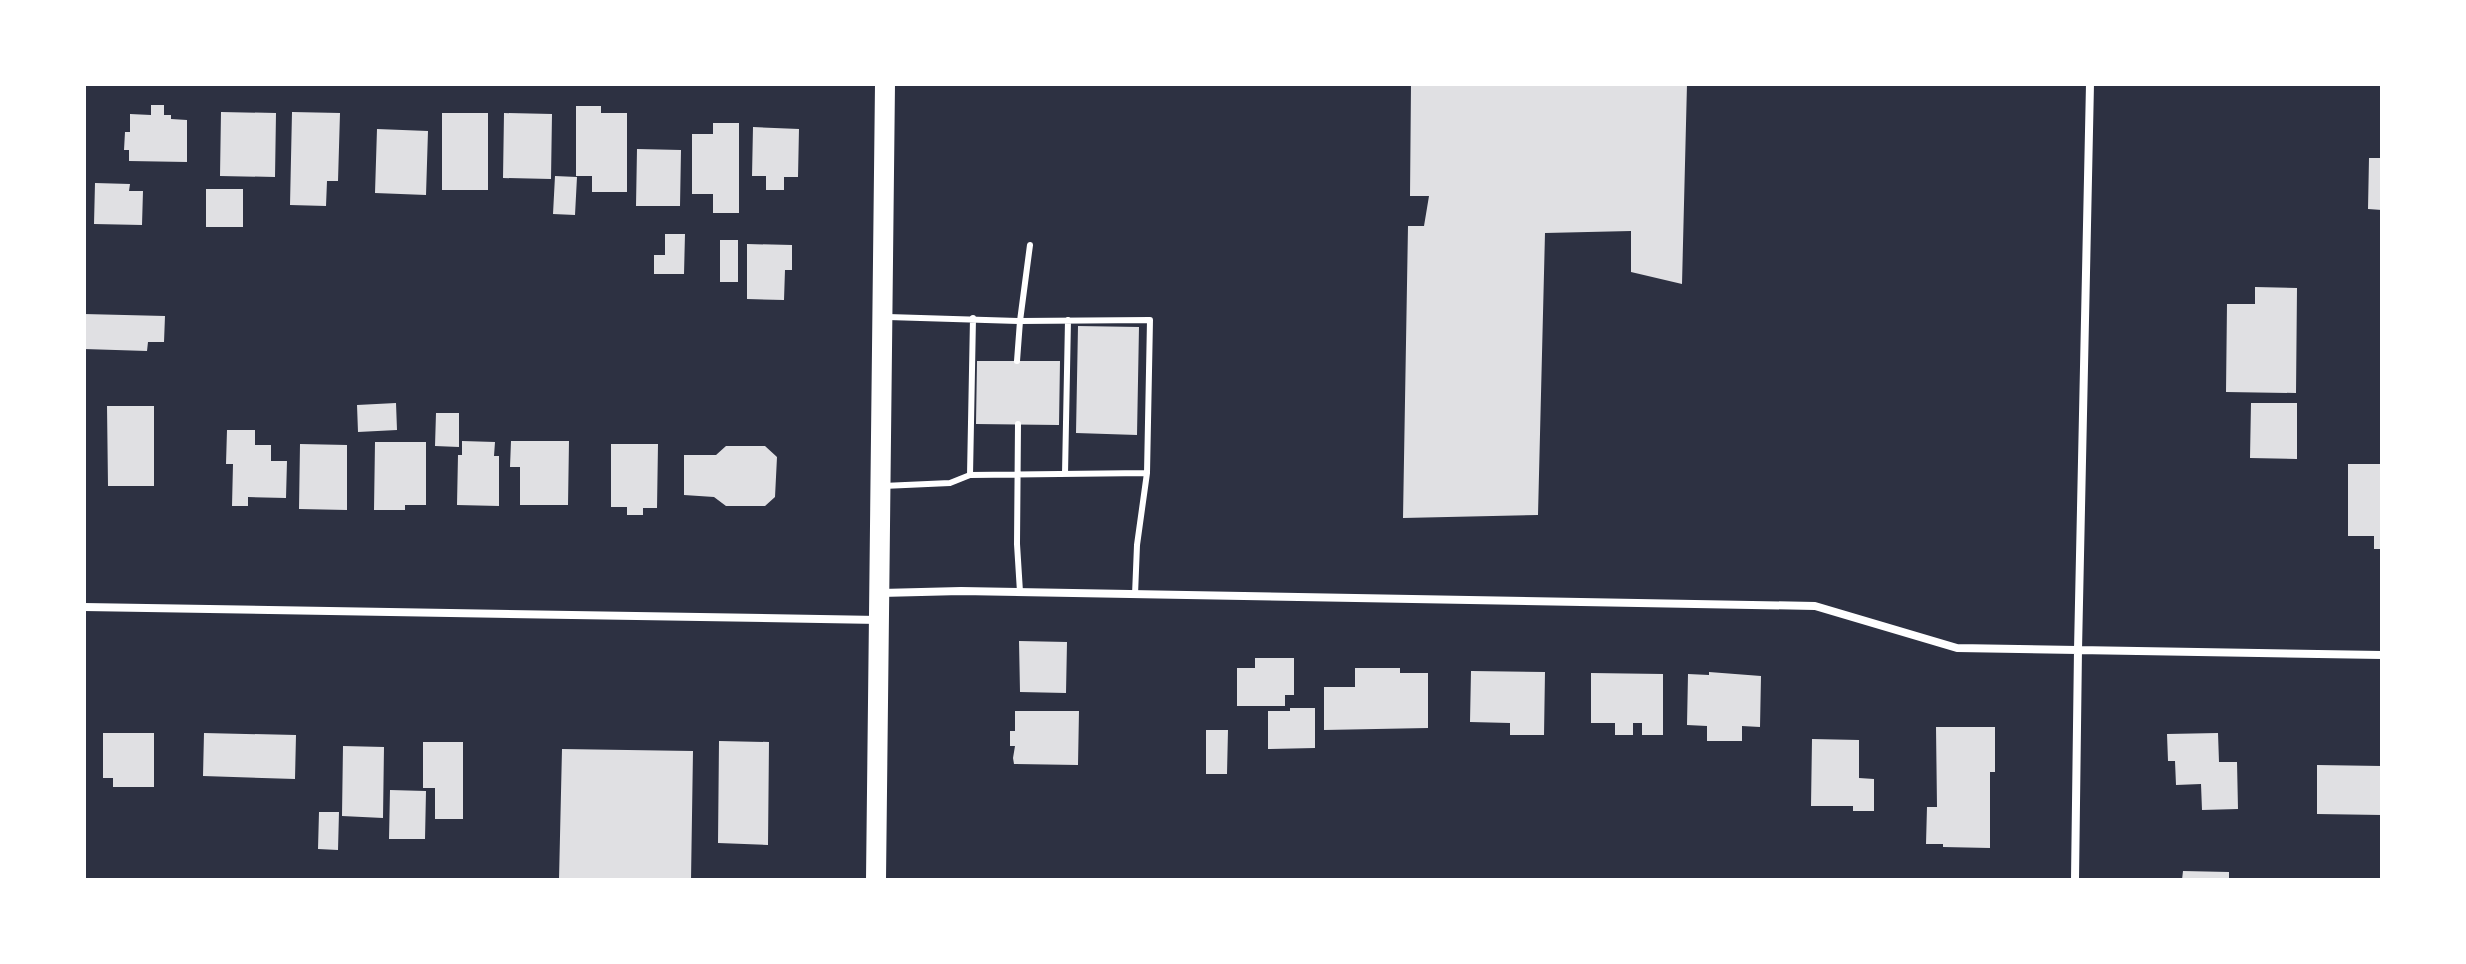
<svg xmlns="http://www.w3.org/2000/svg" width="2466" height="964" font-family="Manrope,sans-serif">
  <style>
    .building { fill: #e0e0e3 }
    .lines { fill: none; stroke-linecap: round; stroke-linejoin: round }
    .service { stroke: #fff; stroke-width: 6 }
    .minor { stroke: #fff; stroke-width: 8 }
    .primary { stroke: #fff; stroke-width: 20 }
  </style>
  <rect width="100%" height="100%" fill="#2d3142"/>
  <path class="building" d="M1411,84H1687L1682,284L1631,272V231L1545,233L1538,515L1403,518L1408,226H1424L1429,196H1410Z
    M151,105H164V115H171V119L187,120V162L129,161V150H124L125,132H130V114L151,115Z
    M576,106H601V113H627V192H592V176H576Z
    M221,112L276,113L275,177L220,176Z
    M292,112L340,113L338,181H327L326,206L290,205Z
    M442,113H488V190H442Z
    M504,113L552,114L551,179L503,178Z
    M713,123H739V213H713V194H692V134H713Z
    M753,127L799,129L798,177H784V190H766V176H752Z
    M377,129L428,131L426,195L375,193Z
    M637,149L681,150L680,206H636Z
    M2369,158H2382V210L2368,209Z
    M555,176L577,177L575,215L553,214Z
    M95,183L130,184L129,191H143L142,225L94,224Z
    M206,189H243V227H206Z
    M665,234H685L684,274H654V255H665Z
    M720,240H738V282H720Z
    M747,244L792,245V270H785L784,300L747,299Z
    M2255,287L2297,288L2296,393L2226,392L2227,304H2255Z
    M84,314L165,316L164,342H148L147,351L84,349Z
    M1078,326L1139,327L1137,435L1076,433Z
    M977,361H1060L1059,425L976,424Z
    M396,403L397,430L358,432L357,405Z
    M2251,403H2297V459L2250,458Z
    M107,406H154V486H108Z
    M436,413H459V447L435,446Z
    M227,430H255V445H271V461H287L286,498L248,497V506H232L233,464H226Z
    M462,441L495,442L494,456H499V506L457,505L458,455H462Z
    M511,441H569L568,505H520V467H510Z
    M375,442H426V505H405V510H374Z
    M300,444L347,445V510L299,509Z
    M611,444H658L657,508H643V515H627V507H611Z
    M726,446H765L777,457L775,497L765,506H726L714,497L684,495V455H716Z
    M2348,464H2382V549H2374V536H2348Z
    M1019,641L1067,642L1066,693L1020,692Z
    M1255,658H1294V695H1285V706H1237V668H1255Z
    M1355,668H1400V673H1428V728L1324,730V687H1355Z
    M1471,671L1545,672L1544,735H1510V723L1470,722Z
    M1709,672L1761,676L1760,727L1742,726V741H1707V726L1687,725L1688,674L1709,675Z
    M1591,673L1663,674V735H1642V723H1633V735H1615V723H1591Z
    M1290,708H1315V748L1268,749V711H1290Z
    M1015,711H1079L1078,765L1014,764L1013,758L1015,746H1010V731H1015Z
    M1936,727H1995V772H1990V848L1943,847V844H1926L1927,807H1937Z
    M1206,730H1228L1227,774H1206Z
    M103,733H154V787H113V778H103Z
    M204,733L296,735L295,779L203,776Z
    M2218,733L2219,762H2237L2238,809L2202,810L2201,784L2176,785L2175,761H2168L2167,734Z
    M1812,739L1859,740V778L1874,779V811H1853V806H1811Z
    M719,741L769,742L768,845L718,843Z
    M423,742H463V819H435V788H423Z
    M343,746L384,747L383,818L342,816Z
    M562,749L693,751L691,880H559Z
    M2317,765L2382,766V815L2317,814Z
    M390,790L426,791L425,839H389Z
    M319,812H339L338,850L318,849Z
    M2183,871L2229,872V880H2182Z"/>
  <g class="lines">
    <path class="service" d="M888,317L1020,321L1030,245
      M973,318L970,475L1147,473L1150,320L1020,321L1017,361
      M1018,424L1017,544L1020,592
      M1065,474L1068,320
      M883,486L950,483L970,475
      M1135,595L1137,545L1147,473"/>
    <path class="minor" d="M881,593L961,591L1815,606L1957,648L2382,655
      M84,607L879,620
      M2075,880L2078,650L2090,84"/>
    <path class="primary" d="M876,880L885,84"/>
  </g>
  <rect width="2466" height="964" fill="none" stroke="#ffffff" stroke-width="172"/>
</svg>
